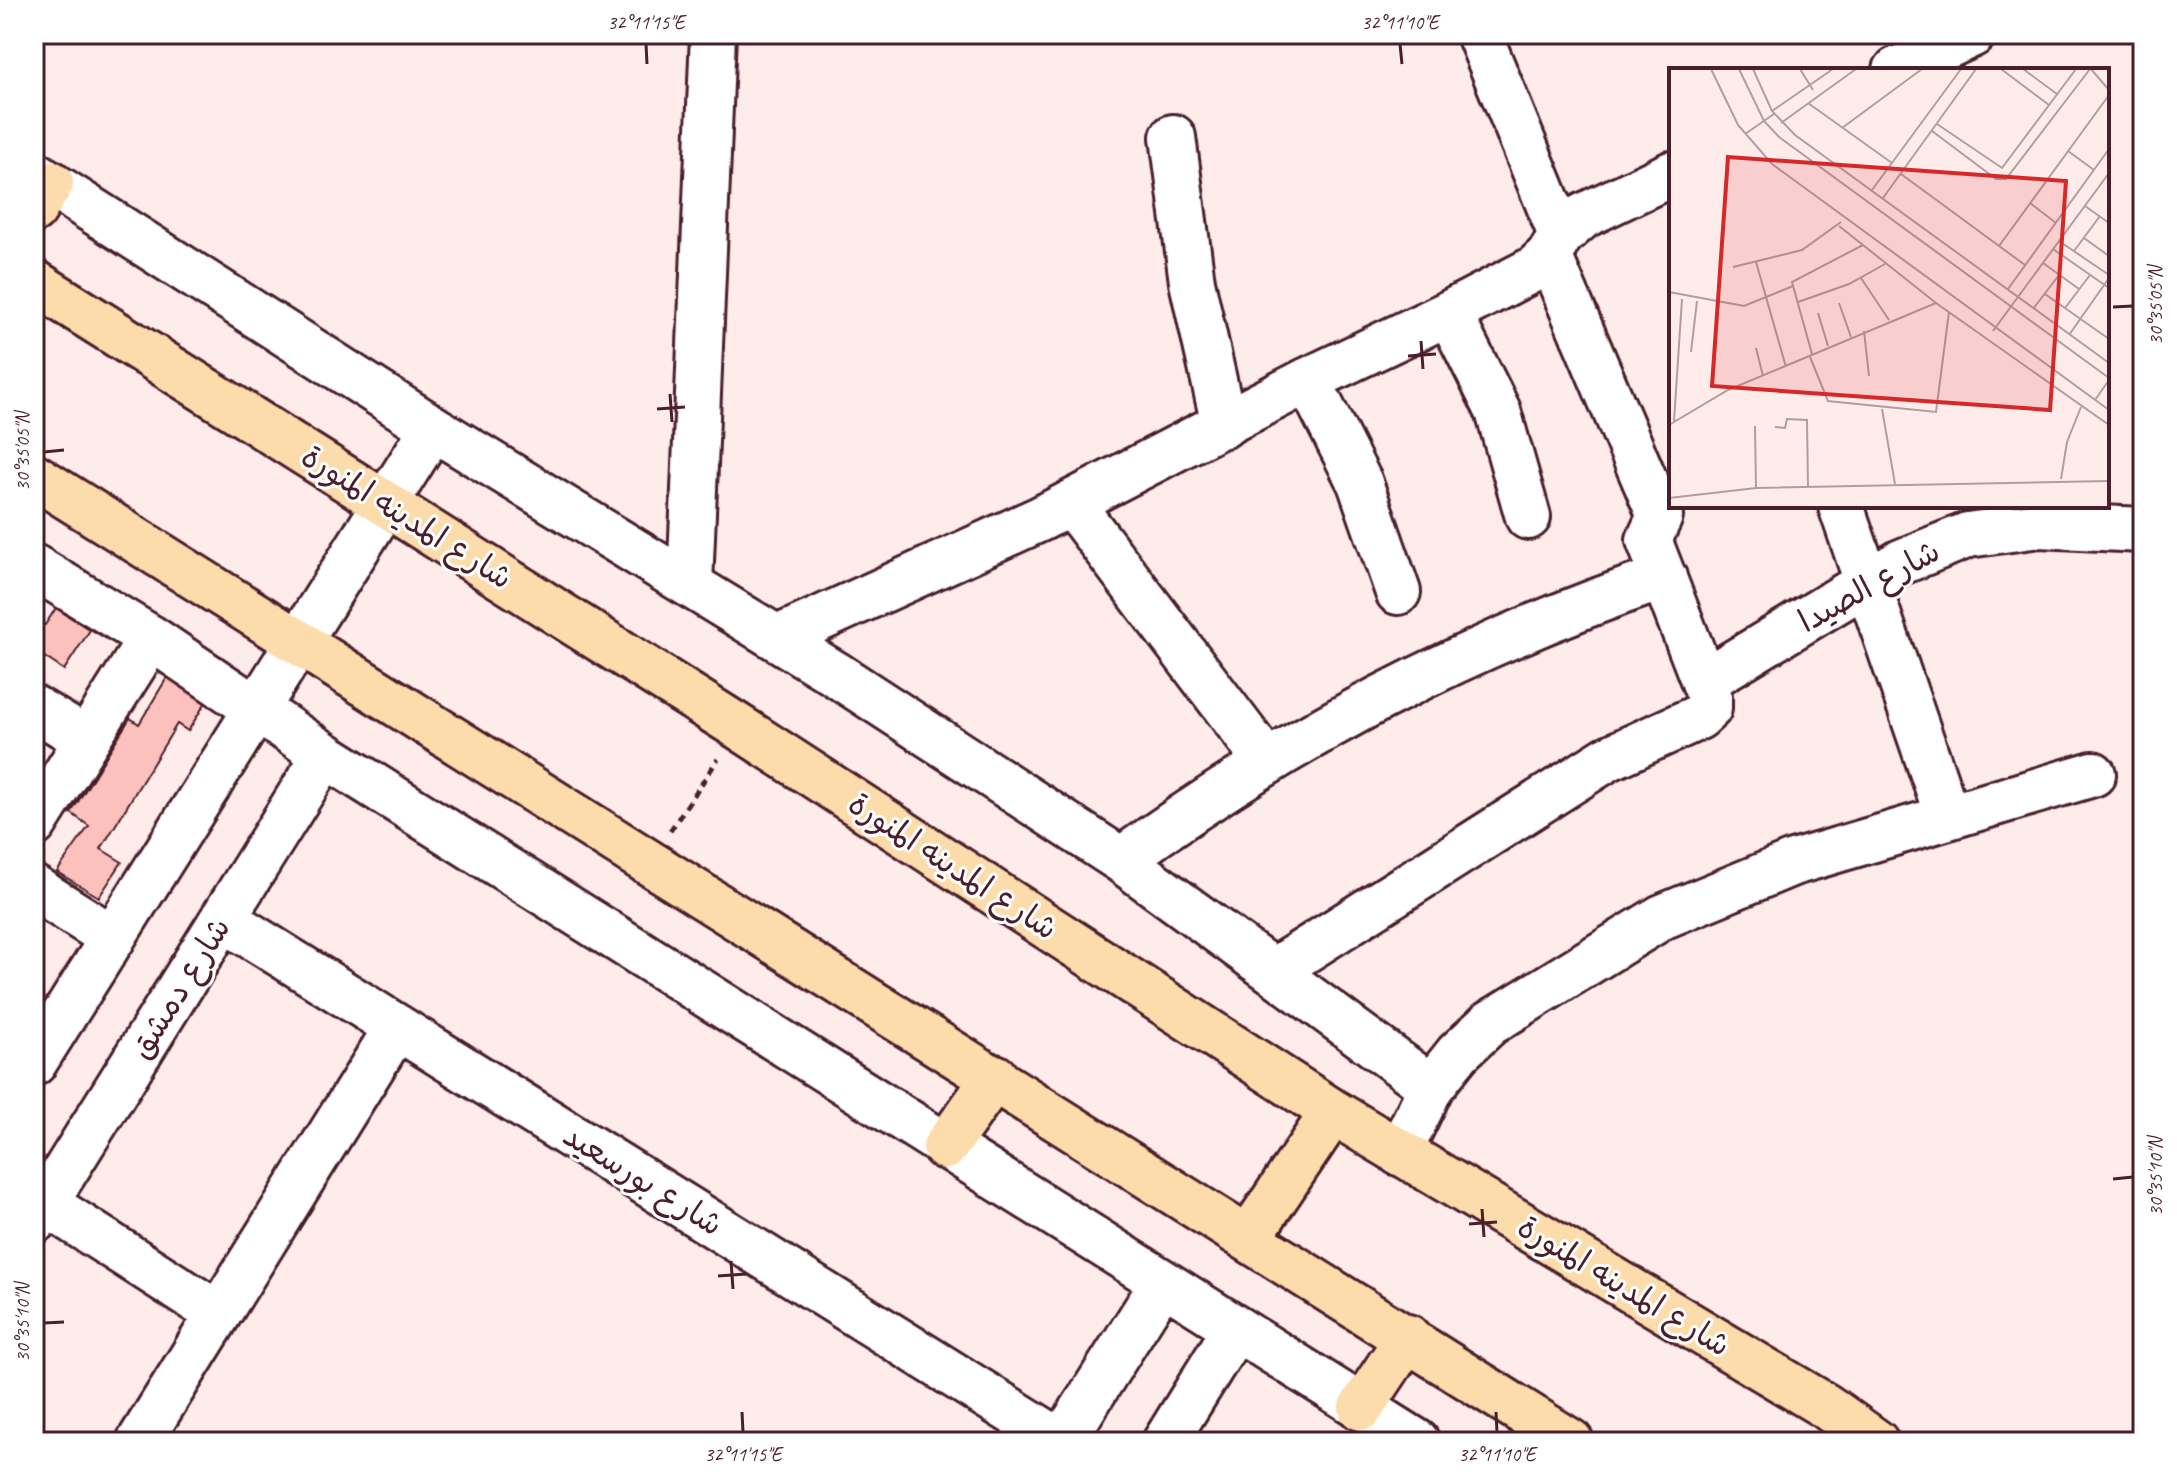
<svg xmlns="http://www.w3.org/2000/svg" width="2177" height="1476" font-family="Caveat,'Playpen Sans Arabic',sans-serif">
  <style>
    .building { fill: #fdc1bd; stroke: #4a1f2b; stroke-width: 2 }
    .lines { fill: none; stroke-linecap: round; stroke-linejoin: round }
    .minor-casing { stroke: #4a1f2b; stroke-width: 50 }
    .major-casing { stroke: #4a1f2b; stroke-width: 50 }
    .path { stroke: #4a1f2b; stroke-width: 5; stroke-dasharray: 8 6; stroke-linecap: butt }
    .minor { stroke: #fff; stroke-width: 44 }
    .major { stroke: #fddcac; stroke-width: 44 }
    .ticks { fill: none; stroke: #4a1f2b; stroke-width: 3 }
    .labels { text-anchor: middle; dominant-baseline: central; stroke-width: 6; stroke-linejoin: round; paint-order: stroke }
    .street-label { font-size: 32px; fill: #4a1f2b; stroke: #fff }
    .inset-road { fill: none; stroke: #b69a9e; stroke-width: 2 }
    .view { fill: #d62828; fill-opacity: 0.15; stroke: #d62828; stroke-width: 4 }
    .inset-edge { fill: none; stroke: #4a1f2b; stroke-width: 4 }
    .neatline { fill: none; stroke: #4a1f2b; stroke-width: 3 }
    .ticks-label { font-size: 20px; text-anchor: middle; fill: #4a1f2b }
  </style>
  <rect width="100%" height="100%" fill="#feeceb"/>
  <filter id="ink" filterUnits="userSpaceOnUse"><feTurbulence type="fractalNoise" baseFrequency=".0125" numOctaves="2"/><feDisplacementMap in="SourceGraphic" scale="16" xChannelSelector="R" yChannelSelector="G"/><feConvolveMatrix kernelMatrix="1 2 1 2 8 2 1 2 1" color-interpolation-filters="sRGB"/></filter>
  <g filter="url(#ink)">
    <path class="building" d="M56,608L90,630L64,670L34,650V619L45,625Z
      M171,671L209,697L188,731L177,724L101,849L122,862L99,897L57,872L89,826L71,813L130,718L139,724Z"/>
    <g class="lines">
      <defs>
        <path id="minor" d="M1479,34L1561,235
          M1896,70L1973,34
          M1173,137L1192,282L1224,425
          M34,173L433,428L834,673L1121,860L1431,1087
          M1449,313L1498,411L1528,517
          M1308,380L1360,483L1398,592
          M1071,503L1266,761
          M1841,506L1947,815
          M34,567L151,638L325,755L1417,1442
          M690,585L713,34
          M780,637L1040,519L1308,380L1449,313L1534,269L1549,255L1561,235L1583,216L1671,174
          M1704,681L1901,562L1968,535L2039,525L2143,530
          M34,708L87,740
          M34,824L151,638
          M1121,860C1294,735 1462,646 1664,577
          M34,888L113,938
          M224,919L1061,1442
          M1273,971L1607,759L1699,717L1709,708V695L1649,540L1660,516L1549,255
          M34,1063L433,428
          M1399,1153L1431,1087L1458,1053L1490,1023L1662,917L1793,863L2093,774
          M45,1203L218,1314
          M34,1221L325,755
          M139,1442L397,1027
          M1062,1442L1162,1284
          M1165,1442L1235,1329"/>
        <path id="major" d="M34,210L51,183
          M34,282L739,727L1333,1112L1827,1407L1876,1442
          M34,476L1571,1442
          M945,1147L995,1077
          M1249,1237L1333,1112
          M1361,1408L1408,1337"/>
      </defs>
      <use href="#minor" class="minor-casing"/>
      <use href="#major" class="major-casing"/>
      <path class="path" d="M670,831L718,759"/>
      <use href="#minor" class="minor"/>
      <use href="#major" class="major"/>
    </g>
  </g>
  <path class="ticks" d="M646,44L647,64M1400,44L1402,64M2113,307L2133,306M1421,341L1423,369M1408,356L1436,354M670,394L672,422M657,409L685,407M44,452L64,450M2113,1179L2133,1177M1482,1209L1484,1237M1469,1224L1497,1222M731,1261L733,1289M718,1276L746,1274M44,1323L64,1322M742,1412L743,1432M1496,1412L1497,1432"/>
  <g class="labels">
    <g class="street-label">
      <text transform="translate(407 517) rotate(32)">شارع المدينه المنورة</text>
      <text transform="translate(1869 586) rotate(-29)">شارع الصيدا</text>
      <text transform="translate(953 866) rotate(33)">شارع المدينه المنورة</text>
      <text transform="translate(180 988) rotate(-58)">شارع دمشق</text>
      <text transform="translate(643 1180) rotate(32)">شارع بورسعيد</text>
      <text transform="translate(1624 1286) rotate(31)">شارع المدينه المنورة</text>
    </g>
  </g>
  <g transform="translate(1669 68)">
    <rect width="440" height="440" fill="#feeceb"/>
    <path class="inset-road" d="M42,1L69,57L103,96L440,342M70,1L95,53L110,69L440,310M84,1L103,43L126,67L440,295M131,1L144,22M332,1L380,37M354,1L388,26M422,1L440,22M139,35L223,95M103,43L164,1M112,55L187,1M268,56L333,100L407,1M173,60L253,1M263,63L327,111H337L421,1M76,66L105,46M399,83L425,102M232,106L356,197M203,122L292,1M214,130L307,1M361,135L387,155M416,138L440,155M170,158L267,235L440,357M415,170L440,188M390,173L440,207M330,178L440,27M384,181L440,220M405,183L431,148M87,194L117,299M374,195L410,221M64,199L133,182L172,154M192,210L220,252M339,221L440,81M0,224L75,238L124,218M376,226L440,271M129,234L180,216L216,196M170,235L182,269M396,240L421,207M364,241L390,207M149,245L159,278M195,263L200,308M324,263L440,105M400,267L440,210M87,280L94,308M22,284L28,233M143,286L123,214L194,177M141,289L159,333L267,344L280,244M426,332L440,312M213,341L226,416M5,353L13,231M0,357L59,322L267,235M86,358L87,420M106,359L116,360L118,351L138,352L139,418M392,411L398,374L412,339M0,430L87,420L440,413"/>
    <path class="view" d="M59,89L397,113L381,342L43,318Z"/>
    <rect width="440" height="440" class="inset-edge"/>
  </g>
  <rect width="2177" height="1476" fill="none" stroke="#fff" stroke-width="88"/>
  <rect x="44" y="44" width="2089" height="1388" class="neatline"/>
  <g class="ticks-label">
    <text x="646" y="29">32°11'15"E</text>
    <text x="1400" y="29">32°11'10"E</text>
    <text transform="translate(2155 306) rotate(-90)" y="7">30°35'05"N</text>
    <text transform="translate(22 452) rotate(-90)" y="7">30°35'05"N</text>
    <text transform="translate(2155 1177) rotate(-90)" y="7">30°35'10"N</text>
    <text transform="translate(22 1323) rotate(-90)" y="7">30°35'10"N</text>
    <text x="743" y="1461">32°11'15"E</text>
    <text x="1497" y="1461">32°11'10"E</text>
  </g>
</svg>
